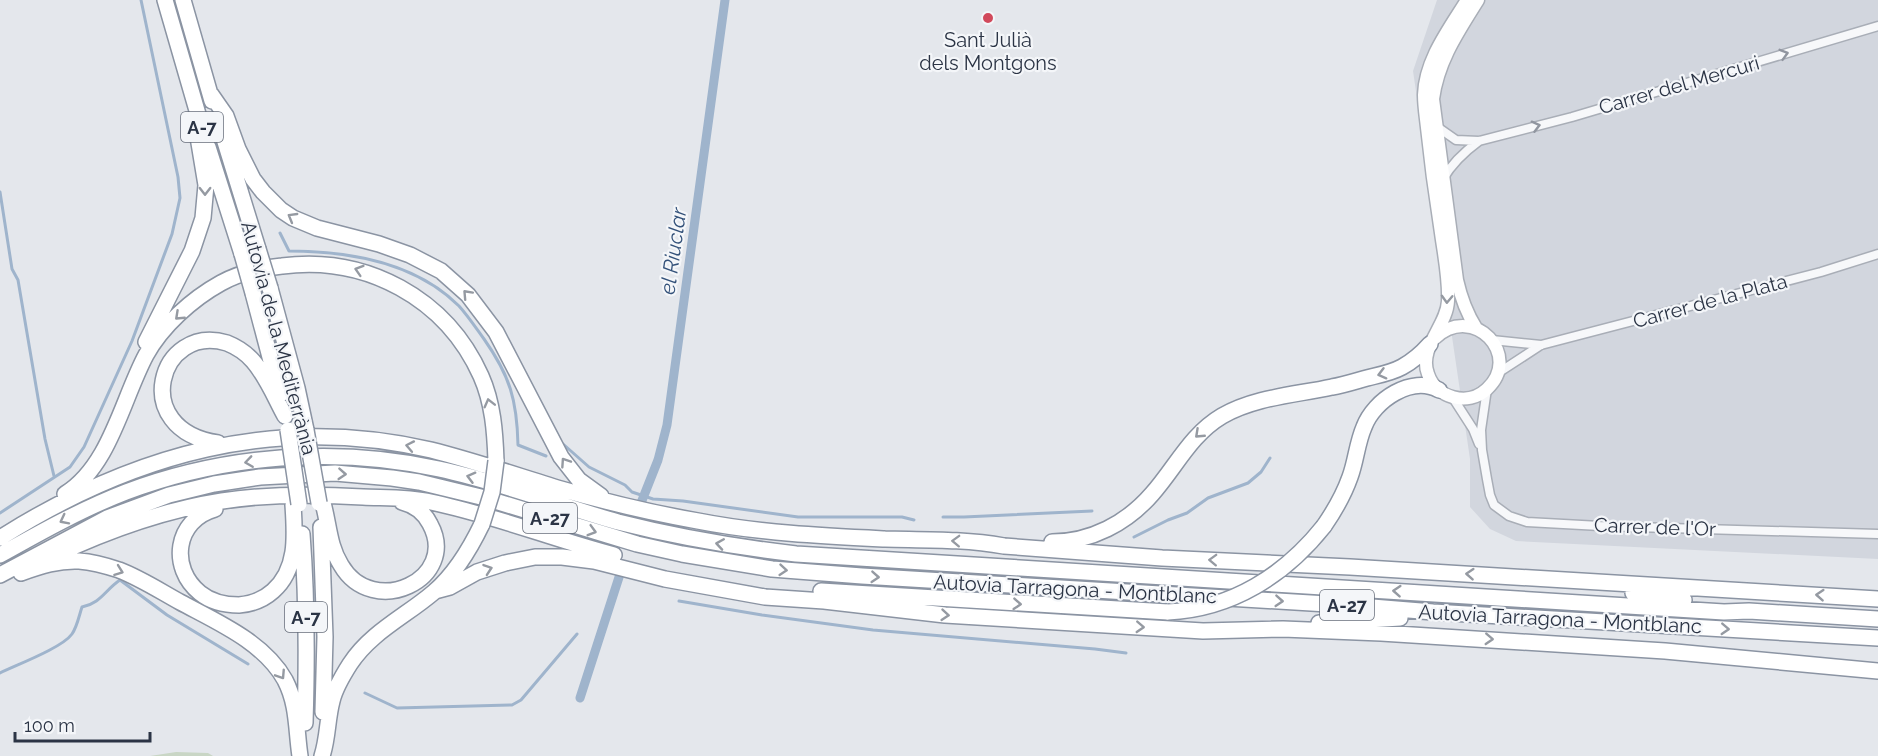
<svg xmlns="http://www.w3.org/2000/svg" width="1878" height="756" font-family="Raleway,sans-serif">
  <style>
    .built { fill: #d2d6de }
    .green { fill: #c9d6c5 }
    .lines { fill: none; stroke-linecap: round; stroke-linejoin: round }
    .stream { stroke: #9fb4cc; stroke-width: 3 }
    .canal { stroke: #9fb4cc; stroke-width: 9 }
    .minor-casing { stroke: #a9aeb7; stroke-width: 11 }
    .secondary-casing { stroke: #a9aeb7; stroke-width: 15 }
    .motorway-casing { stroke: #8b94a3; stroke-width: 18 }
    .minor { stroke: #f7f8fa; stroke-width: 8 }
    .secondary { stroke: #fff; stroke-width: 12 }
    .motorway { stroke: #fff; stroke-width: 15 }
    .motorway-bridge-casing { stroke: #8b94a3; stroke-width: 18; stroke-linecap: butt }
    .motorway-bridge { stroke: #fff; stroke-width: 15 }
    .oneway { stroke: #9196a0 }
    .oneway2 { stroke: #959aa2 }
    .poi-dot { fill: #d1495b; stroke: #f4f6f9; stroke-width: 2 }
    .labels { text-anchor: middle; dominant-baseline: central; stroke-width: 4.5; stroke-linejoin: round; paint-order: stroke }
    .shield { fill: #f4f6f9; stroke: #676e7b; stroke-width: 1.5 }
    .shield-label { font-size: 18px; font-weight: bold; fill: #2b3445 }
    .poi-label { font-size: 20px; fill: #2b3445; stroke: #f4f6f9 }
    .street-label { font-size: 20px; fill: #2b3445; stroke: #f4f6f9 }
    .water-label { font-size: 21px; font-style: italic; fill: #34527a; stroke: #f4f6f9 }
  </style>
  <rect width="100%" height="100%" fill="#e4e7ec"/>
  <path class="built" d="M1437,0H1878V559L1516,541L1490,529L1470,507V459L1413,71Z"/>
  <path class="green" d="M176,752L208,753L213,756H150Z"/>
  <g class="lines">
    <path class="stream" d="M0,192L12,269L18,280L45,439L54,476
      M280,233L289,251C349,251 415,262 459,306C468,316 476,328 484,339C510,376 517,400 518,445L546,456
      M563,444L589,467L625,485L632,492L653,499L683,501L798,517H902L914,520
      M0,513L70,467L84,447L132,341L172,234L180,198L178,177L141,0
      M943,517H964L1092,511
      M1134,537L1168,520L1187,513L1208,498L1248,483L1261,472L1270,458
      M679,601L762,615L873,630L1095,649L1126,653
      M0,673C16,665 62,648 72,634C77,627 79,616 82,607C101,603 105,590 120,580L167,615L248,664
      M365,693L397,708L512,705L521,700L577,634"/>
    <path class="canal" d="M641,503L658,460L667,425L725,0
      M580,698L621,571"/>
    <defs>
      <path id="minor" d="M1436,126L1456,140L1479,141L1572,117L1878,26
        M1443,179C1452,163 1464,152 1479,141
        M1492,340L1541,345
        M1498,373L1541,345L1821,272L1878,254
        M1487,389L1481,430L1482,450L1487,479L1490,495L1494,505L1509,516L1527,522L1600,526L1878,534
        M1453,398L1473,429L1479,444"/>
      <path id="secondary" d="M1476,328C1466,312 1461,298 1457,280L1433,99C1438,61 1458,32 1478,0
        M1435,338C1474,302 1523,356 1487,389C1468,407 1436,398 1428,374C1418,348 1447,326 1448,301C1449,278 1444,255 1441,233C1435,195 1430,157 1426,119C1425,111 1424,103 1424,95C1425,60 1449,29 1467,0"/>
      <path id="motorway" d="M165,0L200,121
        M183,0L212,101
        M210,93L226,116L238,149L253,179L263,192L281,210L293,218L317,228L379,244L410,255L441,271L468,295L496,332L561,457L579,480L601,496
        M222,132L258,249
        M208,147L242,254
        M270,288L297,388L306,430
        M253,293L280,395
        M146,342L192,251L203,218L206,185L198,137L197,112
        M218,443C128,430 159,322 227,343C237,347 246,353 253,361C267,377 275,398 285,416
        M65,494C110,466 122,400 146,355C162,326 192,299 221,283C239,273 261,268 282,266C366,255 446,298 481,376C493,403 495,432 496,461
        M323,503C329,525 329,546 341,565C373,620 460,579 430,524C424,512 414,505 402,502
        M215,509C175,520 169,568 200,593C211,602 226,605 239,605C252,604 263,600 273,591C298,569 295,535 293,505
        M1324,526C1335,510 1344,494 1350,477C1356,461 1357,443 1364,427C1374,400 1412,375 1439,390
        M321,527L325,637L323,712
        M302,534C307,597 307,659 305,723
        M0,538C133,454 275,414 431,450C475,461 518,476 561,489C606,502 652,513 698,521C759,533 823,536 885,539C924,540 965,539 1004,546L1162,558L1350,567L1878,599
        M1052,542C1091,542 1127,523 1152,494C1176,467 1190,435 1222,416C1255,397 1295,395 1332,387C1344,385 1356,381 1367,378C1379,375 1391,373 1402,367C1413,361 1422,353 1430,344
        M0,555C41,532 82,509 126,492C224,455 336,446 439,469C500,482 558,505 618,522C677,537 736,547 796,554L1724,612L1749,611L1878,619
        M53,556C106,531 164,510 222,501C268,494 316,494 363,497C385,498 408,497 431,502C493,515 553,539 614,555
        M21,573C40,566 59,560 79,561C92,562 107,566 119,570C140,578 160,591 180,602C217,622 264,642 285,680C298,705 296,730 300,756
        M0,575L107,518L169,495L214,484L260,477L335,473L392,478L419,482L485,498L637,544L682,554L772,569L862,576L1360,606L1433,612L1878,638
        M435,591L450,587L477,572L505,563L535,557H562L594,561L665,579L765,597L824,601L945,615L1203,631L1283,629L1381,633L1665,651L1878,671
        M821,591L1168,612
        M1633,593L1684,600
        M1319,623L1400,618
        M322,756C328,738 327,720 332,701C335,688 343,675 350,664C371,632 406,616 434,592C455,574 470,549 482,524"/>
    </defs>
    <use href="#minor" class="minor-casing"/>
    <use href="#secondary" class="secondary-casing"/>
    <use href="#motorway" class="motorway-casing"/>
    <use href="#minor" class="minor"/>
    <use href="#secondary" class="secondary"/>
    <use href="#motorway" class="motorway"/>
    <defs>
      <path id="motorway-bridge" d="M258,249L270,288
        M242,254L253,293
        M288,430L299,504
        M306,430L319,503
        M482,524L492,492L496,461
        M1168,612C1232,609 1285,575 1324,526"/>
    </defs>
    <use href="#motorway-bridge" class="motorway-bridge-casing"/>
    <use href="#motorway-bridge" class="motorway-bridge"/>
  </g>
  <defs><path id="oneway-chevron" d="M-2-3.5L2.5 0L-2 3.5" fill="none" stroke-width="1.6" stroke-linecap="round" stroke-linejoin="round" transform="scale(1.5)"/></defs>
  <g class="oneway">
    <use href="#oneway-chevron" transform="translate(1784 54) rotate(-16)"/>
    <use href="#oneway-chevron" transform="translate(1536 126) rotate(-15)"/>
  </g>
  <g class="oneway2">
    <use href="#oneway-chevron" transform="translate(205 191) rotate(90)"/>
    <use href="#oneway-chevron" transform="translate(292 217) rotate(-150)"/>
    <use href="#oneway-chevron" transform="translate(359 270) rotate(-163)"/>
    <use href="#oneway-chevron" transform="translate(467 294) rotate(-133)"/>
    <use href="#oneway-chevron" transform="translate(1447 299) rotate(92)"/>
    <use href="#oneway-chevron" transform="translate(179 316) rotate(137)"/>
    <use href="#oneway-chevron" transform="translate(1382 374) rotate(165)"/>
    <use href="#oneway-chevron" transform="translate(489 403) rotate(-104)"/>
    <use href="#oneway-chevron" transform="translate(1199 434) rotate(137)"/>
    <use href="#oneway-chevron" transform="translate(410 446) rotate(-169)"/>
    <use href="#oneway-chevron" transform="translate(249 462) rotate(172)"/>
    <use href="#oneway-chevron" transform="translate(565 462) rotate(-124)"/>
    <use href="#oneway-chevron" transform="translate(342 474) rotate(4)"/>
    <use href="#oneway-chevron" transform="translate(471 477) rotate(-165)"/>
    <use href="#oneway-chevron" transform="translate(64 520) rotate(153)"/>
    <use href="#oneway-chevron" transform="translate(592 531) rotate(16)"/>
    <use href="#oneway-chevron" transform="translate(956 541) rotate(-178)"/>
    <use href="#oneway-chevron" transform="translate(720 544) rotate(-171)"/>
    <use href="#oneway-chevron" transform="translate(1213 560) rotate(-178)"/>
    <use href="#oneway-chevron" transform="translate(488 569) rotate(-19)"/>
    <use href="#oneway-chevron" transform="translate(783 570) rotate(5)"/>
    <use href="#oneway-chevron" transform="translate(119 571) rotate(20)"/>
    <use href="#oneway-chevron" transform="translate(1470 574) rotate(-176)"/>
    <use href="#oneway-chevron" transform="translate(875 577) rotate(4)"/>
    <use href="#oneway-chevron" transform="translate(1397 591) rotate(-176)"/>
    <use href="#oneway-chevron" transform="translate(1820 595) rotate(-176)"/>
    <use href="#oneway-chevron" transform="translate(1279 601) rotate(4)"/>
    <use href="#oneway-chevron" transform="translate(1017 604) rotate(4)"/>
    <use href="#oneway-chevron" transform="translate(945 615) rotate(5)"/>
    <use href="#oneway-chevron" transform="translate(1140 627) rotate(3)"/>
    <use href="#oneway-chevron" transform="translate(1725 629) rotate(3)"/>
    <use href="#oneway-chevron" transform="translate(1489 639) rotate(3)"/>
    <use href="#oneway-chevron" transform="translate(281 675) rotate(57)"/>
  </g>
  <circle class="poi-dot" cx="988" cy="18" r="6"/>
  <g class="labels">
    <g class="shield">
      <rect x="181" y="112" width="42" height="30" rx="4.5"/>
      <rect x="523" y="503" width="54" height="30" rx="4.5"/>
      <rect x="1320" y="590" width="54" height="30" rx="4.5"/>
      <rect x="285" y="602" width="42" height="30" rx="4.5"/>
    </g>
    <g class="shield-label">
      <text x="202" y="127">A-7</text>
      <text x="550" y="518">A-27</text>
      <text x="1347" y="605">A-27</text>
      <text x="306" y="617">A-7</text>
    </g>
    <g class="poi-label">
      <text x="988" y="40">Sant Julià<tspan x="988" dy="23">dels Montgons</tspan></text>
    </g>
    <g class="street-label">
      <text transform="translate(1679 85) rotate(-16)">Carrer del Mercuri</text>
      <text transform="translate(1710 301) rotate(-15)">Carrer de la Plata</text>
      <text transform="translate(279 338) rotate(75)">Autovia de la Mediterrània</text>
      <text transform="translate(1655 527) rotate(2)">Carrer de l'Or</text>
      <text transform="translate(1075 589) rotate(3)">Autovia Tarragona - Montblanc</text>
      <text transform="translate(1560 619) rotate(3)">Autovia Tarragona - Montblanc</text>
    </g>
    <g class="water-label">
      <text transform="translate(673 251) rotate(-82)">el Riuclar</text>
    </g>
  </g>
  <path d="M15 732v9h135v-9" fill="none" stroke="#2b3445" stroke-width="3"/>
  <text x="24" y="732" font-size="18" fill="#2b3445" stroke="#f4f6f9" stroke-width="4.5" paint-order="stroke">100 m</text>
</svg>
